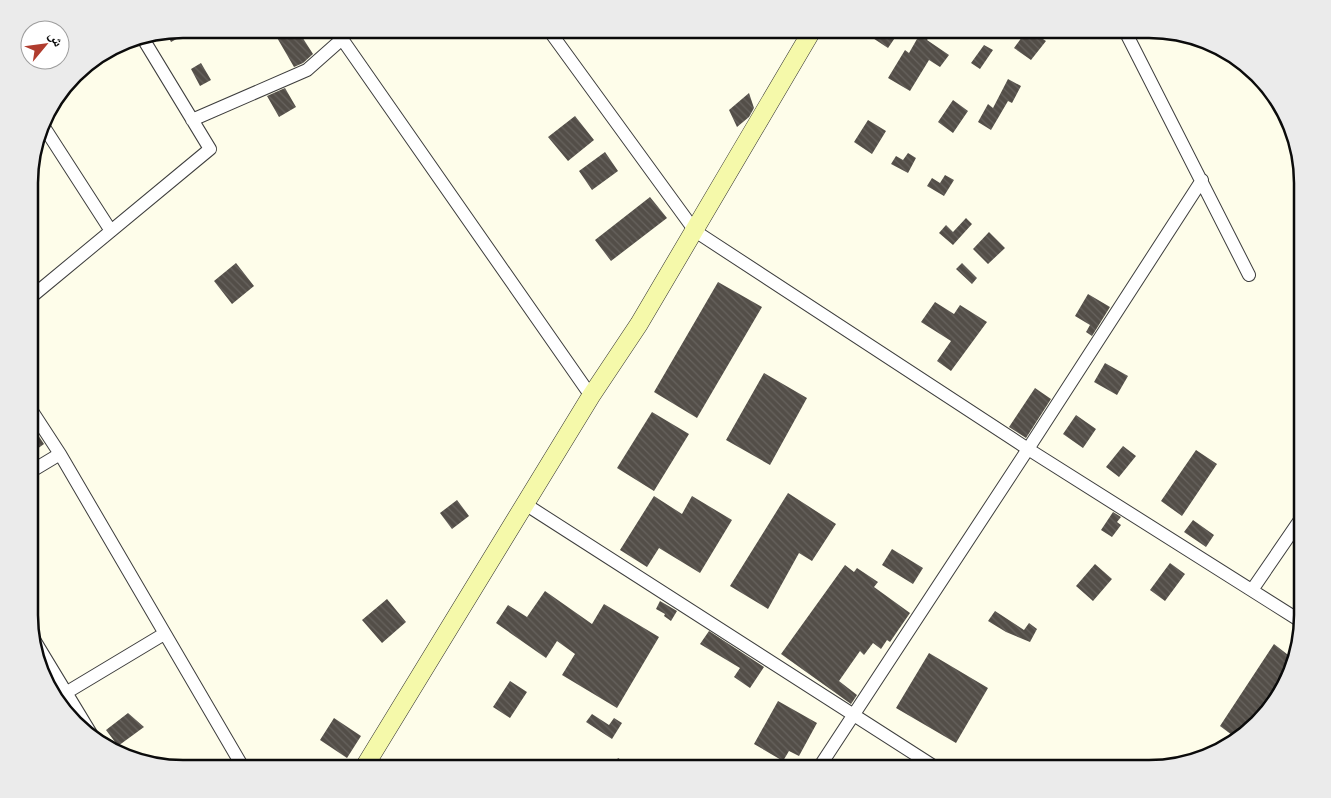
<svg xmlns="http://www.w3.org/2000/svg" width="1331" height="798" font-family="'Zilla Slab','Noto Naskh Arabic',serif">
  <style>
    .building { fill: url(#building-back-hatch) }
    .lines { fill: none; stroke-linecap: round; stroke-linejoin: round }
    .street-casing { stroke: #3e3e3e; stroke-width: 14 }
    .secondary-casing { stroke: #2d2d2d; stroke-width: 19 }
    .street { stroke: #fff; stroke-width: 12 }
    .secondary { stroke: #f5f9aa; stroke-width: 18 }
    .rim { fill: none; stroke: #0b0b0b; stroke-width: 2.5 }
  </style>
  <defs>
    <pattern id="building-back-hatch" width="6" height="6" patternUnits="userSpaceOnUse" patternTransform="scale(1.25)"><rect width="6" height="6" fill="#534e48"/><path d="M-1 5l2 2M0 0l6 6M5-1l2 2" fill="none" stroke="#67635e"/></pattern>
  </defs>
  <rect width="100%" height="100%" fill="#fefdea"/>
  <path class="building" d="M182,29H195L171,42L166,32Z
    M272,29H297L313,54L303,63L294,67Z
    M859,29H901L888,48Z
    M1028,29L1046,41L1031,60L1014,48Z
    M921,32L929,37L927,40L949,55L940,67L929,60L910,91L888,78L905,50L909,53Z
    M984,45L993,50L980,69L971,63Z
    M201,63L211,80L200,86L191,69Z
    M1008,79L1021,86L1012,103L1008,101L991,130L978,122L988,104L993,108Z
    M285,88L296,107L279,117L267,96Z
    M749,93L754,108L749,117L737,127L729,110Z
    M953,100L968,111L953,133L938,122Z
    M575,116L594,140L568,161L548,137Z
    M868,120L886,131L872,154L854,142Z
    M605,152L618,171L592,190L579,171Z
    M908,153L916,158L908,173L891,164L896,156L903,160Z
    M945,175L954,180L944,196L927,186L932,178L940,183Z
    M650,197L667,218L611,261L595,240Z
    M966,218L972,224L953,245L939,233L946,225L953,232Z
    M989,232L1005,248L988,264L973,249Z
    M236,263L254,286L232,304L214,281Z
    M962,263L977,278L972,284L956,269Z
    M718,282L762,307L697,418L654,392Z
    M1088,294L1110,307L1092,336L1086,332L1090,325L1075,316Z
    M935,302L954,314L960,305L987,322L951,371L937,361L951,341L921,322Z
    M1105,363L1128,376L1117,395L1094,382Z
    M764,373L807,398L770,465L726,440Z
    M1035,388L1051,399L1026,438L1009,427Z
    M652,412L689,434L654,491L617,468Z
    M1076,415L1096,429L1083,448L1063,434Z
    M30,423L44,444L30,454Z
    M1123,446L1136,456L1119,477L1106,467Z
    M1196,450L1217,464L1182,516L1161,501Z
    M788,493L836,524L812,561L799,553L768,609L730,586Z
    M654,496L682,514L692,496L732,520L700,573L659,548L647,567L620,550Z
    M457,500L469,516L452,529L440,513Z
    M1113,512L1121,517L1117,522L1121,525L1112,537L1101,530Z
    M1193,520L1214,535L1206,547L1184,532Z
    M892,549L923,568L913,584L882,565Z
    M1170,563L1185,574L1165,601L1150,590Z
    M1095,564L1112,579L1093,601L1076,586Z
    M845,565L854,572L857,568L878,582L874,587L910,613L890,642L887,640L881,649L873,643L864,655L860,651L839,681L857,695L851,704L781,654Z
    M545,591L592,624L604,604L659,637L617,708L562,675L575,654L557,641L546,658L496,623L508,605L527,617Z
    M387,599L406,622L382,643L362,620Z
    M660,601L677,611L671,621L664,616L665,614L656,609Z
    M995,611L1024,630L1029,623L1037,629L1030,642L1006,632L988,621Z
    M709,631L764,667L750,688L734,677L740,668L700,644Z
    M1274,644L1292,658L1286,678L1264,710L1236,738L1220,726Z
    M929,653L988,688L956,743L896,708Z
    M510,681L527,692L510,718L493,707Z
    M778,701L817,723L799,756L789,751L783,761L754,744Z
    M128,713L144,727L118,746L106,730Z
    M592,714L609,725L614,718L622,723L612,739L586,722Z
    M334,718L361,736L347,758L320,740Z
    M618,758L635,769H611Z"/>
  <g class="lines">
    <defs>
      <path id="street" d="M548,29L695,231L1028,449L1302,622
        M1124,29L1249,275
        M192,120L307,70L342,39L591,396
        M42,124L111,231
        M30,298L210,149L142,37
        M30,408L60,454L244,769
        M30,472L60,454
        M525,504L938,769
        M1252,590L1302,517
        M30,633L93,737
        M54,700L164,634
        M818,769L1028,449L1202,180"/>
      <path id="secondary" d="M363,769L591,396L639,324L813,29"/>
    </defs>
    <use href="#street" class="street-casing"/>
    <use href="#secondary" class="secondary-casing"/>
    <use href="#street" class="street"/>
    <use href="#secondary" class="secondary"/>
  </g>
  <path d="M0 0H1331V798H0ZM183 38H1149A145 145 0 0 1 1294 183V615A145 145 0 0 1 1149 760H183A145 145 0 0 1 38 615V183A145 145 0 0 1 183 38Z" fill="#ebebeb" fill-rule="evenodd"/>
  <path class="rim" d="M183 38H1149A145 145 0 0 1 1294 183V615A145 145 0 0 1 1149 760H183A145 145 0 0 1 38 615V183A145 145 0 0 1 183 38Z"/>
  <g transform="translate(45 45) rotate(61)"><circle r="24" fill="#ffffff" stroke="#9d9d9d"/>
  <path d="M0-4L9 19L0 12L-9 19Z" fill="#b03c2e"/>
  <text y="-8" font-size="14" font-weight="bold" text-anchor="middle" fill="#0b0b0b">ش</text>
  </g>
</svg>
